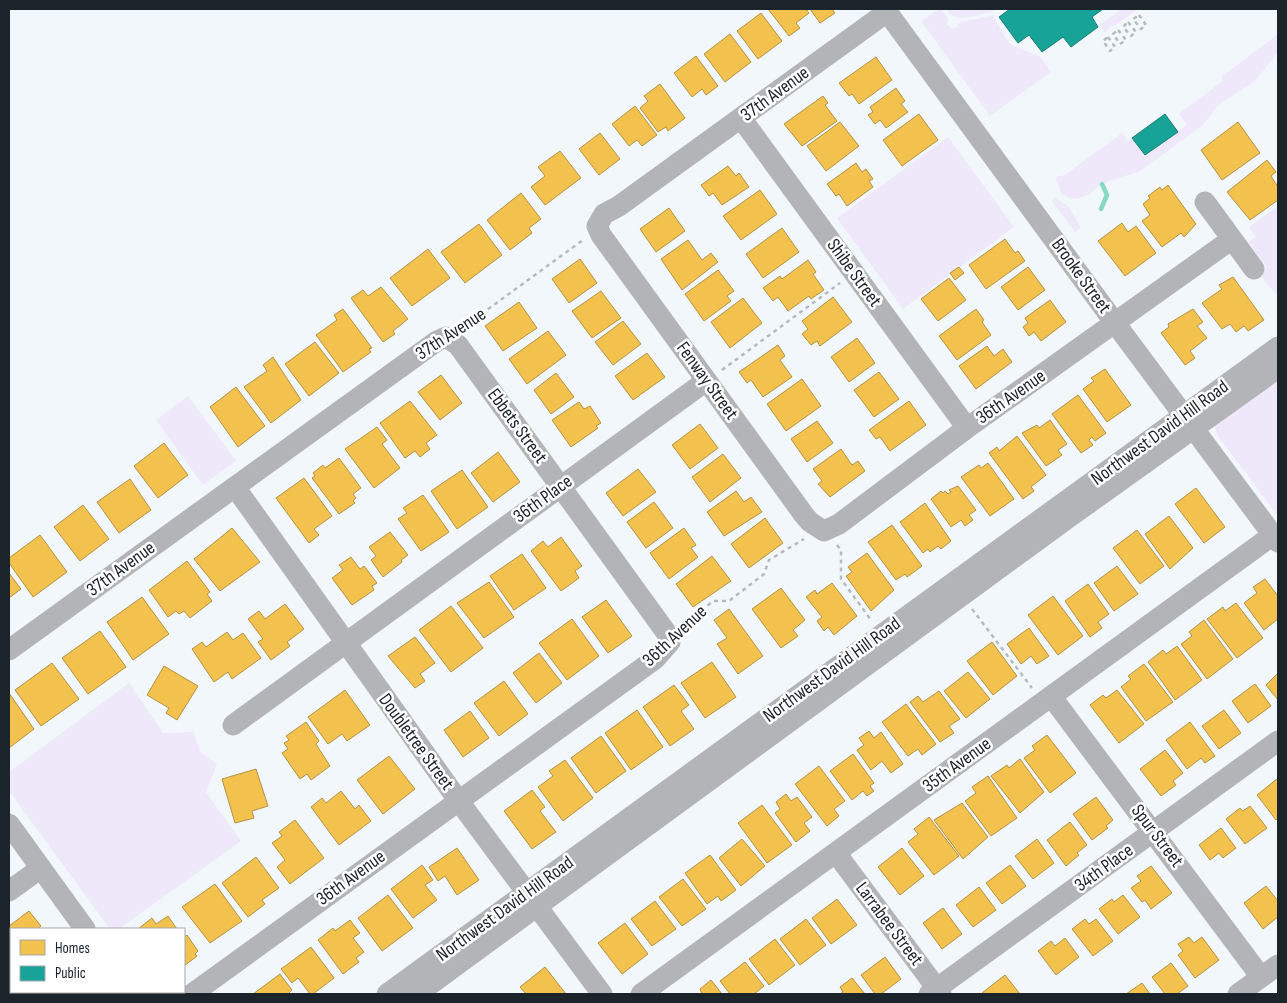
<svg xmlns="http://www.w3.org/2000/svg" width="1287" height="1003" font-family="'Sofia Sans Condensed',sans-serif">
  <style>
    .green { fill: #eee8fa }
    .homes { fill: #f2c14e; stroke: #b29244 }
    .public { fill: #17a398; stroke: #187d77 }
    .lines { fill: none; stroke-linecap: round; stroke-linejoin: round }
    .stream { stroke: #89d8c4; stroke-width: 4.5 }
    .path { stroke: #b8bbbe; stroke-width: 2.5; stroke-dasharray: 4 4; stroke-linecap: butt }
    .minor { stroke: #b2b4b8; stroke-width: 21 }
    .labels { text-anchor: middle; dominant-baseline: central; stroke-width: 5; stroke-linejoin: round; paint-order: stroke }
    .street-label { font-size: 19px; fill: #1b242b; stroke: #fff }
  </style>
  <rect width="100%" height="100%" fill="#f2f7fb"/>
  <path class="green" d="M939,9H941L948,19L947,24L951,28H955L959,23L993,15L1006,39L1015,47L1040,56L1051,72L990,116L921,21Z
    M946,9H992L993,11C975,15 957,25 946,9Z
    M1117,9H1138L1114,26L1111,25L1105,33L1100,25L1119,11Z
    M1277,35V53L1255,81L1218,105L1203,125L1140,171L1101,184L1090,194L1077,199L1069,198L1062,194L1055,177L1065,175L1122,133L1128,141L1132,138L1145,155L1187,125L1179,114L1224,80L1221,77Z
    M948,137L1014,227L903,309L837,218Z
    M1056,198L1069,207L1081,228L1075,232L1052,201Z
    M1278,206V297L1259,274L1267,268L1248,242L1256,237L1249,227Z
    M1278,377V516L1217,435L1215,427L1219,420Z
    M188,396L236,461L203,485L156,420Z
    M129,683L163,733L193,732L201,752L217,764L206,792L241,841L119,929H110L9,791V772Z"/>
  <path class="homes" d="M768,9H806L809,13L796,23L800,28L789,36Z
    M810,9H832L835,13L820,23Z
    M761,13L782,41L758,59L737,31Z
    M730,34L751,62L725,82L704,54Z
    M696,56L718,86L706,95L702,89L692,97L674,73Z
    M876,57L892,80L859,104L852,94L849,96L839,83Z
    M660,84L685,118L668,131L666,127L658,132L640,108L648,101L644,96Z
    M896,88L905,101L901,104L908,112L886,128L880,120L875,124L868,115L873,112L870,107Z
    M823,96L828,103L825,105L837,121L802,146L784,124Z
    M635,106L657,135L642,146L637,140L629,146L612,124Z
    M919,114L938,140L902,166L883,140Z
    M840,122L859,146L826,171L807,146Z
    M1238,122L1260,153L1222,180L1201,150Z
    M600,133L620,159L599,175L579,149Z
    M560,151L581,178L545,205L531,187L545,176L538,167Z
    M1267,160L1276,172L1271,176L1278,187V200L1250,220L1227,192Z
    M856,163L862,172L866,169L873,179L869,181L873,187L847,206L839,194L836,196L827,184Z
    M728,166L736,176L739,173L749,187L722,205L713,193L709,196L701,185Z
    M1168,185L1196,224L1184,237L1181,233L1162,247L1142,221L1150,215L1143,204L1150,198L1148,196L1160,187L1162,190Z
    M760,190L777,214L741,240L723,216Z
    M521,193L541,219L529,228L532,233L510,250L487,220Z
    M669,208L685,231L656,252L640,229Z
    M1122,223L1128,232L1136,226L1156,253L1125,276L1098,241Z
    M479,224L502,255L465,283L441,252Z
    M782,228L799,252L763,278L746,254Z
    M1005,239L1015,253L1018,251L1025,261L986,289L969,265Z
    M688,240L702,260L711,253L718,262L682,290L661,259Z
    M428,249L450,278L412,306L390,278Z
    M580,259L597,283L569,303L552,279Z
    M808,260L816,272L813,274L824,290L811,299L809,296L788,311L778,297L773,301L763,288L780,276L782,279Z
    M959,267L964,273L955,280L950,273Z
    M1028,267L1045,290L1018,310L1001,287Z
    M718,270L734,291L727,296L731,301L704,321L685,294Z
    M1233,277L1264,320L1248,331L1244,326L1236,332L1230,324L1222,329L1202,303L1222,289L1219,285Z
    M949,278L966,300L938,321L921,299Z
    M381,287L408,319L393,331L395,334L383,342L351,298L363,290L368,296Z
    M601,291L621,318L592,338L572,311Z
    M833,297L852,322L820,346L817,341L811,345L802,334L808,329L802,321Z
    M743,298L762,323L730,348L711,322Z
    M1050,300L1066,322L1041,341L1034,332L1029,336L1023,327L1028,323L1025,318Z
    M519,302L537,328L503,351L485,326Z
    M343,309L372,348L369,349L371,352L343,372L316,335L337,320L334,315Z
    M976,309L984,320L982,322L991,335L957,360L939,336Z
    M1193,309L1203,322L1197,326L1207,338L1190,351L1195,358L1185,365L1161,333L1169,327L1168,324Z
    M623,321L641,344L613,365L595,342Z
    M548,331L566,355L527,384L509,359Z
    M857,338L875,363L849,382L831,357Z
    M315,342L339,373L309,396L285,364Z
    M778,345L785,356L780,360L792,377L763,397L751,380L747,383L739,372Z
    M987,346L994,356L1003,349L1012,362L976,389L959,366Z
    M647,353L665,377L633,400L615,376Z
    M273,357L301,400L271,423L244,387L267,371L263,365Z
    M1105,369L1131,405L1107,422L1083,389L1094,381L1091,378Z
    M879,372L899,399L874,417L854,390Z
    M556,373L574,397L551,414L534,390Z
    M441,375L462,403L440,420L418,392Z
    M802,379L821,406L786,431L767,404Z
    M236,387L265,426L238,447L210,407Z
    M1078,395L1106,433L1095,441L1092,437L1089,440L1093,445L1081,453L1052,414Z
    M410,401L437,435L426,443L430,449L420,457L415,451L405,458L380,423Z
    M909,401L926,425L890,451L880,437L876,439L869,430Z
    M579,402L584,409L590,406L601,423L596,426L598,428L571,447L552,420Z
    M1050,420L1067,444L1058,450L1062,455L1046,466L1022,433L1037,425L1039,428Z
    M817,421L833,443L807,462L791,439Z
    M700,424L718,448L690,469L672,445Z
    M377,427L387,440L382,444L400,468L374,488L345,449Z
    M1017,436L1046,475L1031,487L1034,491L1023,499L989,453L997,447L999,451Z
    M164,443L188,475L158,498L134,466Z
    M841,449L852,465L858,461L865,471L830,497L818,484L822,481L813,469Z
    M498,452L520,482L493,502L471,473Z
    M723,454L741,478L710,502L692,477Z
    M339,458L361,488L353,494L356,498L353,501L355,503L339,514L312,478L315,476L313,473L323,465L325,468Z
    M988,463L1014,499L990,516L961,477L979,465L981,468Z
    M638,469L656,492L623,516L606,493Z
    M462,470L488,507L457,529L431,491Z
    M304,478L332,516L314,529L319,535L309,543L276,498Z
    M130,479L151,510L119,533L97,502Z
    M958,486L976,510L969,515L973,520L965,526L961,520L951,527L931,499L941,491L943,493L945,491L948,494L951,492L949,490Z
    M1196,488L1225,527L1204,543L1175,504Z
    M736,491L744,502L751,497L762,512L724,536L707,512Z
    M423,495L449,532L421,551L398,519L407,513L403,508Z
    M654,502L673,528L646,548L627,522Z
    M925,503L951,541L941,549L938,546L930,552L928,549L923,553L900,522Z
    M83,505L109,539L80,561L54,527Z
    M1169,516L1193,548L1170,569L1145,534Z
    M765,518L783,543L749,568L731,544Z
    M892,525L922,566L907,577L905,574L896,580L868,542Z
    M232,528L260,562L220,591L194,559Z
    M684,528L696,545L691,548L698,557L669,579L650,553Z
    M1137,530L1164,566L1140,584L1113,548Z
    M390,532L408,555L401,560L402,562L383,577L371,560L376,556L369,547Z
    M40,535L67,572L33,597L9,563V558Z
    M561,537L582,566L575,571L579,578L561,591L531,551L543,541L548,547Z
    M867,553L894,590L871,611L846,576L852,572L848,567Z
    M522,554L546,588L514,610L490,576Z
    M712,556L731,581L693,607L676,584Z
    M351,557L360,569L364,566L377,583L372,586L374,590L352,605L332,578L343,570L339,565Z
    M187,561L210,592L207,594L212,601L190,618L184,611L179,614L176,611L168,617L149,590Z
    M1117,566L1138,594L1114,611L1094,583Z
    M9,573L21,589L9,598Z
    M1265,579L1278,596V619L1264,630L1244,603L1257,593L1253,587Z
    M489,582L514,617L484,638L457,603Z
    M832,583L857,616L834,635L828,627L824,631L817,621L822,617L806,597L815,590L817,594Z
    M1088,584L1109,614L1098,622L1102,628L1090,637L1065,601Z
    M781,588L805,620L793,630L798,636L781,648L752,609Z
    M1053,596L1083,636L1058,655L1028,615Z
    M142,597L169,634L133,660L107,622Z
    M606,600L632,636L608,653L582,617Z
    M1236,603L1263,638L1237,658L1207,619L1223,607L1225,611Z
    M285,604L304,629L287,642L290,646L271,660L258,642L263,639L248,619L259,611L265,619Z
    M451,606L483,648L451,672L419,630Z
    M729,609L763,656L738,674L717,644L727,638L714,620Z
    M572,619L599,656L567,680L539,643Z
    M1204,620L1233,659L1207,679L1181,644L1192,636L1189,632Z
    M1029,628L1049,656L1037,664L1031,656L1021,664L1007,644Z
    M100,631L126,667L88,694L62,658Z
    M227,632L233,640L243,633L261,658L232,679L228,672L214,682L192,649L202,642L206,647Z
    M415,637L435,663L420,674L425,681L415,688L388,656Z
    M992,642L1017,676L993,695L967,661Z
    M1177,646L1202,680L1175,700L1148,662L1163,650L1166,654Z
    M539,653L562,683L536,703L513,673Z
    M712,662L736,697L705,718L681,683Z
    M52,663L79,699L41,726L15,690Z
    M1144,664L1173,702L1146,721L1121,687L1131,679L1128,676Z
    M164,666L198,686L177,720L166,713L169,708L147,695Z
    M968,672L990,699L966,718L944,691Z
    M1278,673V700L1266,685Z
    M504,681L528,714L499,736L474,703Z
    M1255,684L1271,706L1248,723L1232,701Z
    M674,685L689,705L681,711L694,729L670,746L643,707Z
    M345,690L370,725L347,741L342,734L328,744L308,717Z
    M1117,690L1144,724L1119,743L1090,705L1103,695L1106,698Z
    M939,691L960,719L949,726L954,733L940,742L910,702L918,696L923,702Z
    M9,693L34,729L9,748Z
    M906,704L936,744L922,755L918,749L908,756L882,722Z
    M637,710L663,747L631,770L605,733Z
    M1224,710L1241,733L1219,749L1202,726Z
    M470,711L489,738L463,757L444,730Z
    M306,722L319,741L316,744L330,766L311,780L307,774L300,779L282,753L288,749L284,743L289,740L286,736Z
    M1190,722L1215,756L1205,763L1201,758L1187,769L1166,740Z
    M869,731L874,738L881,732L903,764L891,773L882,761L871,770L857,750L864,745L859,738Z
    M1047,735L1076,773L1050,793L1024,758L1035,750L1032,746Z
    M601,736L626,771L596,793L571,758Z
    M1165,750L1183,773L1173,781L1176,785L1161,796L1140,769Z
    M853,754L874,783L870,786L874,791L867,796L863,791L852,800L830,771Z
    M389,756L415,789L383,814L357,780Z
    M1020,759L1044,792L1020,813L991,776L1007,765L1009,768Z
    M565,760L593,798L563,821L538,787L553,776L549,771Z
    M819,766L845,801L834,809L839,816L827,826L795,784Z
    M256,769L268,806L252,811L254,818L235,823L222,779Z
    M988,776L1017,818L991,836L965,801L976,793L972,787Z
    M1278,778V818L1276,820L1257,795Z
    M532,790L545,807L540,811L556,832L532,849L504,811Z
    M341,791L355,809L359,805L371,821L339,845L311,807L322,798L326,803Z
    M786,794L791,801L797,797L812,817L804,823L810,831L796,842L775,813L780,809L776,802Z
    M1096,797L1113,820L1106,826L1108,828L1092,840L1073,814Z
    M962,803L988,837L963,859L934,820Z
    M762,805L792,845L767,863L738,823Z
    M1250,806L1267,828L1245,844L1226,819L1240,808L1243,811Z
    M929,817L959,856L934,875L908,842L918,834L914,829Z
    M295,820L324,858L290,884L277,867L285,860L272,843L282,836L279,832Z
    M1070,822L1087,845L1077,853L1079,855L1066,866L1047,840Z
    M1221,828L1236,848L1223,858L1219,853L1210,860L1199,845Z
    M742,839L765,866L741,886L719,858Z
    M1037,839L1054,863L1033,879L1015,856Z
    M457,848L479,880L457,895L445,876L438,881L429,867Z
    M902,848L924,876L900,895L878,867Z
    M710,855L736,890L721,901L718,896L707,904L685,873Z
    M256,857L279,888L262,900L265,904L248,917L222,883Z
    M422,865L433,880L425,885L437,900L413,918L391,889Z
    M1010,865L1026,886L1002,904L986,883Z
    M1151,866L1172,893L1151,909L1145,900L1142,902L1131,888L1141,881L1137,876Z
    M683,879L706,909L682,926L659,897Z
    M215,884L242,921L210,943L182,907Z
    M1266,886L1278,901V917L1263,929L1244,903Z
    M979,887L996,910L973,927L956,905Z
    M388,895L413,928L382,951L358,918Z
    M1123,895L1140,917L1118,934L1099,909L1112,899L1114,902Z
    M837,899L857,925L831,944L812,918Z
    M655,901L676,929L652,946L631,919Z
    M943,908L962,934L942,949L923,923Z
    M29,911L41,926L37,929H11V956L9,953V926Z
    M168,916L177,929H138L152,918L156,924Z
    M806,919L826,945L800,965L780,939Z
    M1085,919L1089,924L1096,919L1113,941L1093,956L1072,929Z
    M350,920L360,933L353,938L364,952L356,958L359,962L343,974L318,940L333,928L335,931Z
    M625,923L648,954L622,974L598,943Z
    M187,935L198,951L195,954L197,956L184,966V937Z
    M1189,937L1194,943L1202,937L1219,960L1195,978L1178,955L1183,951L1178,944Z
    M1065,938L1079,957L1056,975L1038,951L1051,941L1055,946Z
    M775,939L795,965L769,985L749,959Z
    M311,947L334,978L313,994H310L298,978L292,983L281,969Z
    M885,957L901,979L881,994H875L861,975Z
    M745,962L764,986L754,994H730L720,981Z
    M1171,963L1188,986L1177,994H1165L1152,977Z
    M545,967L566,994H526L520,987Z
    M280,974L292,990L288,994H253Z
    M1005,975L1020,994H983L982,993Z
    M852,978L865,994H840L843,992L840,987Z
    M711,980L722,994H702L700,989Z
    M1142,983L1150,994H1126Z
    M52,992H96L98,994H52Z"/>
  <path class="public" d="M1010,9H1103L1092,17L1098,27L1071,47L1063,37L1042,52L1029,35L1018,43L999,17Z
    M1165,114L1178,132L1145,155L1132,138Z"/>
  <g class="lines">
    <path class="stream" d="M1101,209L1107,195L1102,184"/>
    <path class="path" d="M1139,15L1146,25L1141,29L1133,19Z
      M1128,22L1136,32L1131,36L1123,27Z
      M1118,30L1126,40L1120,44L1113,34Z
      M1108,37L1115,47L1110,51L1103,41Z
      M462,328L583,240
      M722,370L840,283
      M837,545L841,550V579L871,620
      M972,609L1032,688
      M683,626L713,601H729L764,574L769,560L804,539"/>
    <path class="minor" d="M885,9L1115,323L1278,542
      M887,12L619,206L604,214L597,226L601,235L804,515L810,522L824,531L839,524L967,428L1232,239
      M741,118L967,428
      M1205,202L1254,269
      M235,487L458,800L602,994
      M9,650L437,341L446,337L458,345L668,635L670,642L655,659L192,994
      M1051,696L1261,977
      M233,725L706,381
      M9,824L85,929
      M836,853L941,994
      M9,891L41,868
      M131,992L133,994
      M387,994L1278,347
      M417,994L1068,518L1278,368
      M641,994L1273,535
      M929,994L1278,741
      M1238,994L1278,965"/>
  </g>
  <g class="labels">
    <g class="street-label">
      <text transform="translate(775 94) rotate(-36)">37th Avenue</text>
      <text transform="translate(854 273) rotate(54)">Shibe Street</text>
      <text transform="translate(1081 276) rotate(54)">Brooke Street</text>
      <text transform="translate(451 334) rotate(-33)">37th Avenue</text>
      <text transform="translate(707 381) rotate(54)">Fenway Street</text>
      <text transform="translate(1011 397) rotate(-35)">36th Avenue</text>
      <text transform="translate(517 426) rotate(54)">Ebbets Street</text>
      <text transform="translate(1160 433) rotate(-36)">Northwest David Hill Road</text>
      <text transform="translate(543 499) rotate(-36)">36th Place</text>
      <text transform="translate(121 569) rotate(-36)">37th Avenue</text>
      <text transform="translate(675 636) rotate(-43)">36th Avenue</text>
      <text transform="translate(832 670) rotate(-36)">Northwest David Hill Road</text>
      <text transform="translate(416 742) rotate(54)">Doubletree Street</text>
      <text transform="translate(957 765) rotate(-36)">35th Avenue</text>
      <text transform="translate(1157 836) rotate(53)">Spur Street</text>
      <text transform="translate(1104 868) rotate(-36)">34th Place</text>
      <text transform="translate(351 878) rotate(-36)">36th Avenue</text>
      <text transform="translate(505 909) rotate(-36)">Northwest David Hill Road</text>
      <text transform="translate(889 924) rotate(53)">Larrabee Street</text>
    </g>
  </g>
  <rect width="1287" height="1003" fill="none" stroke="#1b242b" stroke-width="20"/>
  <rect x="10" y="928" width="175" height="65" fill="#ffffff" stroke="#a4a7aa"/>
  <rect x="20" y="940" width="25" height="15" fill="#f2c14e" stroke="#a4a7aa"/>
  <text x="55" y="953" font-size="15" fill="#1b242b">Homes</text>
  <rect x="20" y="966" width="25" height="15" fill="#17a398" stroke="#a4a7aa"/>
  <text x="55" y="978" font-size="15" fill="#1b242b">Public</text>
</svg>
